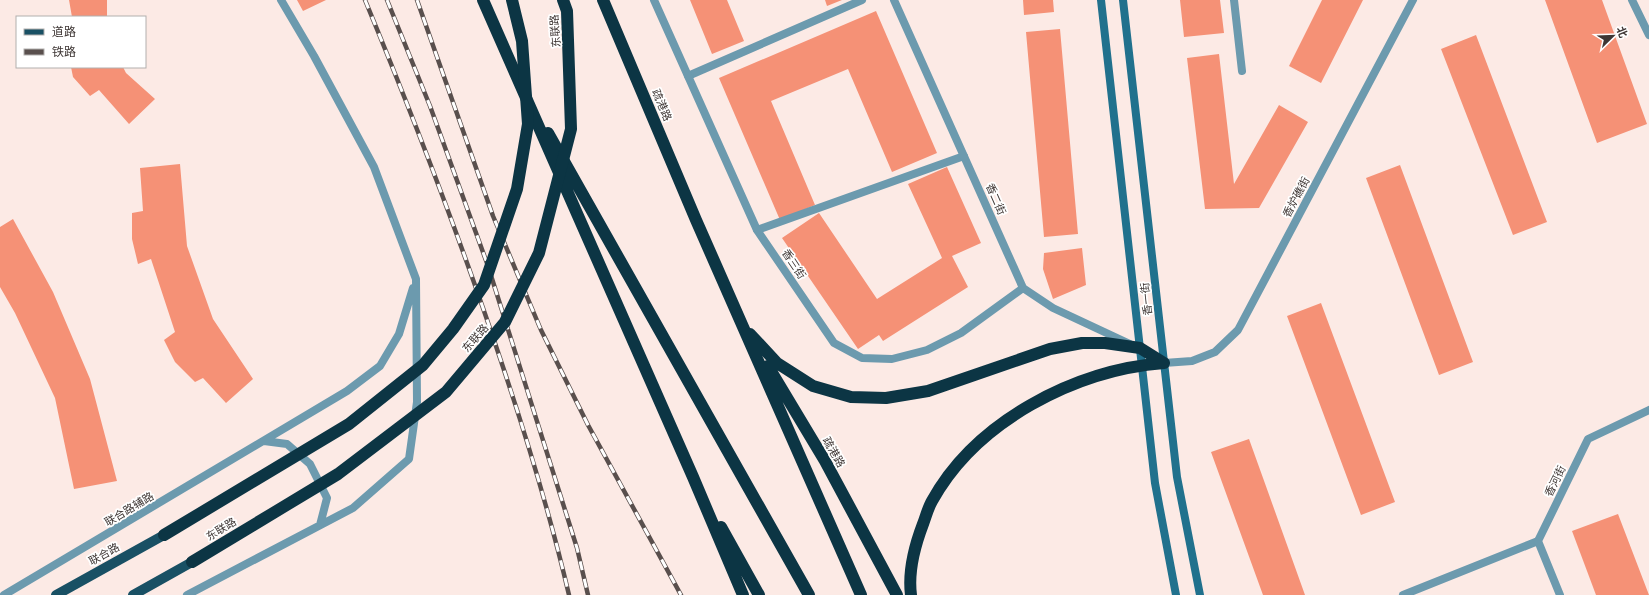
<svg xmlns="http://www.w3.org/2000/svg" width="1649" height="595" font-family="Merriweather,'Noto Sans SC',serif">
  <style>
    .building { fill: #f59176 }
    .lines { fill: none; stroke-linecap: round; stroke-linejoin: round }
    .lane { stroke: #6c9aae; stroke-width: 8 }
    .street { stroke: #6c9aae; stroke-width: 8 }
    .secondary { stroke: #21718d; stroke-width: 8 }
    .primary { stroke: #195064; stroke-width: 10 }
    .highway { stroke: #0c3544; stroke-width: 12 }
    .rail-casing { stroke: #594f4d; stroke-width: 4.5 }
    .rail { stroke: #fff; stroke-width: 3; stroke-dasharray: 9; stroke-linecap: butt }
    .highway-bridge { stroke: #0c3544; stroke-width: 12 }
    .labels { text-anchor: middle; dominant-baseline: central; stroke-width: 3.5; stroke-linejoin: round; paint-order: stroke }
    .street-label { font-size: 11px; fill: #3e3634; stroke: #fff }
  </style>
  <rect width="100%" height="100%" fill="#fceae5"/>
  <path class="building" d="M69,0H107V17H72Z
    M297,0H326L303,11Z
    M690,0H727L744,41L712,54Z
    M825,0H842L827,6Z
    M1023,0H1053L1054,12L1024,15Z
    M1180,0H1220L1224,33L1184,37Z
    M1322,0H1363L1321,83L1289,66Z
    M1545,0H1602L1647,124L1597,143Z
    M876,11L937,153L892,172L848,69L771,101L815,205L780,220L719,78Z
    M1060,29L1078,234L1044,237L1026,32Z
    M1476,35L1547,222L1513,235L1441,49Z
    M1219,54L1234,184L1279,105L1308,122L1259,208L1205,209L1187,58Z
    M71,67H123L126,73L155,99L129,124L99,90L90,96L73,77Z
    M180,164L187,246L213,319L253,379L226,403L203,378L195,382L175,362L164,340L175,332L151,259L138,264L132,239V213L143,211L140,168Z
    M1400,165L1473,362L1439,375L1366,178Z
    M947,167L981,243L952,256L968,287L883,341L879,335L858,349L782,238L819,213L877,299L942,258L908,184Z
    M13,219L53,292L90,379L117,481L74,489L55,398L15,313L0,287V227Z
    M1082,248L1086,285L1053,299L1043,269L1044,253Z
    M1321,303L1395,502L1361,515L1287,316Z
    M1249,439L1305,595H1263L1211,452Z
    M1618,514L1649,595H1596L1572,531Z"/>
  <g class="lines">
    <path class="lane" d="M1234,0L1242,71
      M688,76L862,0
      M757,230L964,156
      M1403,595L1538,541"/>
    <path class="street" d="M654,0L757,230L834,343L862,358L892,359L927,350L961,333L1023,288
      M894,0L1023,288L1053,308L1130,344
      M1632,0L1649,35
      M1164,363L1192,361L1215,352L1238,330L1413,0
      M264,441L287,444L310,464L327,498L320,525
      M4,595L347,391L380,366L399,334L413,288
      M187,595L353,508L409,459L417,402L416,279L374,167L314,56L281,0
      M1560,595L1538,541L1588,439L1649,410"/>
    <path class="secondary" d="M1101,0L1155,483L1176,595
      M1123,0L1177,477L1200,595"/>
    <path class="primary" d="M56,595L164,535
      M133,595L192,562"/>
    <path class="highway" d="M483,0L693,477L743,595
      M603,0L696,220L861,595
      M548,133L809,595
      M750,334L777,363L813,386L851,397L886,398L928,391L1050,349L1082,343H1105L1140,348L1164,363
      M768,366L825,461L897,595
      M721,527L759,595
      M911,595C908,572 915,545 923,524C926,516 928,508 932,501C976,421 1075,370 1164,363"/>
    <defs>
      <path id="rail" d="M365,0C415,121 462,243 503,367C528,442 551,518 569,595
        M387,0L430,106L488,266L577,548L588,595
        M417,0L493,216L541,330L588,425L681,595"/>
    </defs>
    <use href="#rail" class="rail-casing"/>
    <use href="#rail" class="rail"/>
    <path class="highway-bridge" d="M164,535L349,424L423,365L453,329L484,285L517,189L528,124L522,41L512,0
      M192,562L338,474L446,392L505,322L539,253L571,129L567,11L563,0"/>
  </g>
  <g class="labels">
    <g class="street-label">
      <text transform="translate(555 31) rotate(-94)">东联路</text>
      <text transform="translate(662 105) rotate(67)">疏港路</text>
      <text transform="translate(1296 197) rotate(-62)">香炉礁街</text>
      <text transform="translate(996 199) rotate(66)">香二街</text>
      <text transform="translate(794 264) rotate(56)">香三街</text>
      <text transform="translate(1146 299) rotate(-96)">香一街</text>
      <text transform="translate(475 338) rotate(-49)">东联路</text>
      <text transform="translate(834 452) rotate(60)">疏港路</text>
      <text transform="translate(1555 481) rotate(-64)">香河街</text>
      <text transform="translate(129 509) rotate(-31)">联合路辅路</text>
      <text transform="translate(221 529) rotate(-31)">东联路</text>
      <text transform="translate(104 554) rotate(-29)">联合路</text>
    </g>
  </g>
  <rect x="16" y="16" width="130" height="52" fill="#ffffff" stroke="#b2afae"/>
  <rect x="24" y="29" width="20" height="6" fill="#195064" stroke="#b2afae"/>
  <text x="52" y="36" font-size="12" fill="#3e3634">道路</text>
  <rect x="24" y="49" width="20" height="6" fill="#594f4d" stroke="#b2afae"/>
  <text x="52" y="56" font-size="12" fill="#3e3634">铁路</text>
  <g transform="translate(1613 36) rotate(67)" stroke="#ffffff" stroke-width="3" paint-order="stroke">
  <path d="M0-3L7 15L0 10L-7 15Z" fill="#3e3634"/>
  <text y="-6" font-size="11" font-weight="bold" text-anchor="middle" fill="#3e3634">北</text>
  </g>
</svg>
